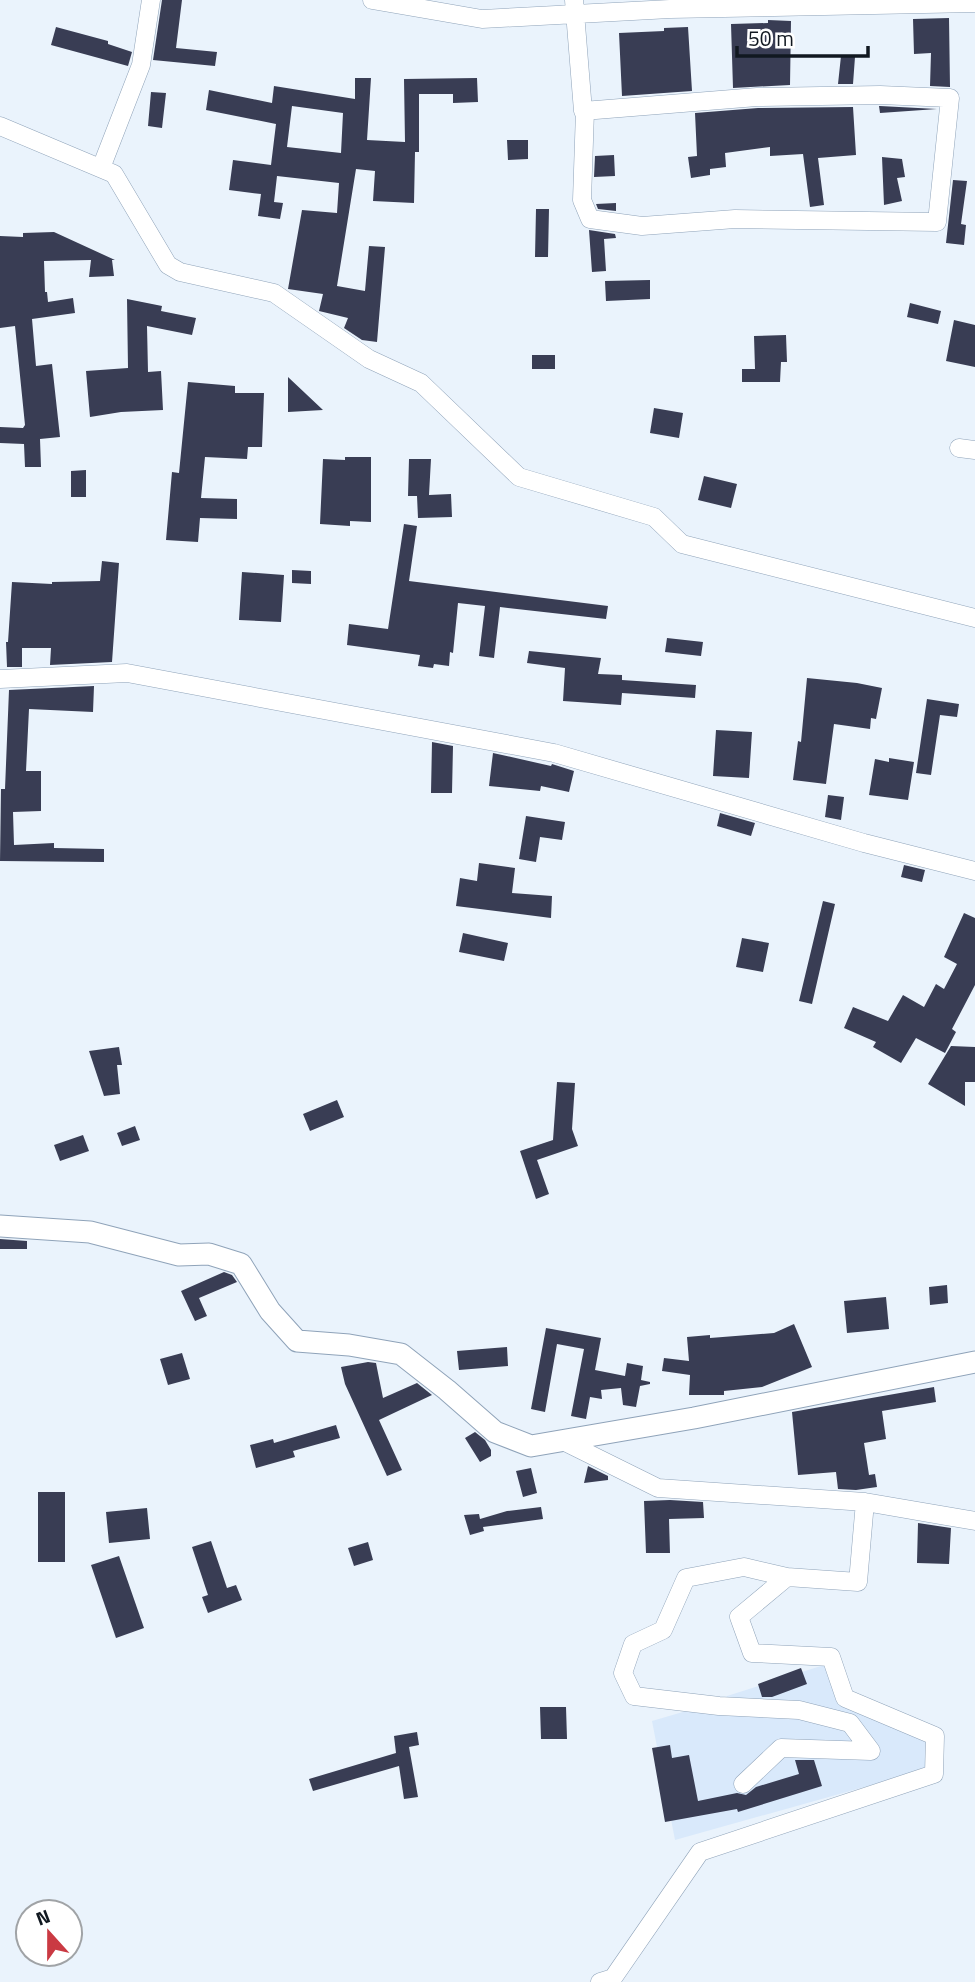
<svg xmlns="http://www.w3.org/2000/svg" width="975" height="1982" font-family="'Titillium Web',sans-serif">
  <style>
    .built { fill: #d9e9fb }
    .building { fill: #393d54; fill-rule: evenodd }
    .lines { fill: none; stroke-linecap: round; stroke-linejoin: round }
    .minor-casing { stroke: #8fa3b9; stroke-width: 19 }
    .tertiary-casing { stroke: #8fa3b9; stroke-width: 23 }
    .minor { stroke: #fff; stroke-width: 18 }
    .tertiary { stroke: #fff; stroke-width: 21 }
  </style>
  <rect width="100%" height="100%" fill="#eaf3fc"/>
  <path class="built" d="M824,1665L841,1705L927,1738L925,1770L675,1840L652,1721L693,1709L723,1711L727,1696Z"/>
  <path class="building" d="M162,0H182L176,48L217,52L215,66L153,60Z
    M949,18L950,87L930,86L931,53L914,54L913,19Z
    M768,20L791,21L790,85L733,88L731,24L768,23Z
    M56,27L108,41V44L132,52L128,66L51,45Z
    M688,27L692,91L622,96L619,33L664,31V28Z
    M841,56L855,57L853,84H838Z
    M355,78H371L367,140L405,142L404,79L477,78L478,102L453,103V94H419V152H415L414,203L373,201L375,171L356,169L337,286L365,291L369,246L385,247L377,342L362,340L344,328L348,318L319,311L323,294L288,289L302,210L337,213L339,183L277,176L274,202L283,203L280,219L258,216L261,194L229,190L233,160L271,165L276,124L206,110L209,90L272,103L274,86L355,99ZM292,106L343,113L341,153L287,147Z
    M151,92L166,93L162,128L148,126Z
    M879,106H880L937,109L880,113Z
    M853,107L856,155L818,158L824,205L810,207L803,154L770,156V147L725,153L726,167L710,169V175L691,178L688,157L697,156L695,113L758,108Z
    M507,140H528V159L508,160Z
    M614,155L615,176L594,177L595,156Z
    M882,157L902,159L905,177L897,178L902,201L884,205Z
    M953,180L967,181L961,224L966,225L964,245L946,243Z
    M616,203V211L598,209L596,204Z
    M536,209H549L548,257H535Z
    M589,230L615,234L616,238L604,239L606,271L592,272Z
    M54,232L115,260H112L114,276L89,277L91,260L44,261L45,292H47L48,302L73,298L75,313L32,319L36,366L52,364L60,437L40,439L41,467H25L24,444L0,443V427L23,428L25,425L15,326L0,328V236L23,237V233Z
    M650,280V299L606,301L605,281Z
    M127,299L162,306L161,311L196,318L192,335L147,326L148,372L161,371L163,410L121,412L90,417L86,371L128,368Z
    M910,303L941,311L938,324L907,317Z
    M954,320L975,325V367L946,361Z
    M786,335L787,362H781L780,382H742V369H755L754,336Z
    M532,355H555V369H532Z
    M288,377L323,410L288,412Z
    M188,382L235,386V393H264L262,447H248L247,459L205,457L201,498L237,499V519L200,518L198,542L166,540L172,472L179,473Z
    M654,408L683,413L679,438L650,433Z
    M345,457H371V522L350,521V526L320,524L323,459L345,460Z
    M409,459H431L429,495L451,494L452,517L418,518L417,496H408Z
    M86,470V497H71V471Z
    M704,476L737,484L731,508L698,500Z
    M404,524L417,526L409,581L608,606L606,619L500,607L494,658L479,656L485,606L458,603L453,653L450,652L449,666L434,664L433,668L418,666L420,655L347,645L349,624L388,629Z
    M102,561L119,563L112,662L50,665L51,648H22V667H7L6,642H8L12,582L52,584V582L100,581Z
    M292,570L311,571V584L292,583Z
    M242,572L284,575L281,622L239,620Z
    M667,638L703,642L701,656L665,652Z
    M529,651L601,658L598,674L622,675V680L696,685L695,698L622,693L621,705L563,701L565,668L527,663Z
    M807,678L857,683L882,688L876,719L871,718L870,729L834,724L826,784L793,780L798,741L801,742Z
    M94,686L93,712L29,709L26,771H41V811L13,812L14,845L54,843V848L104,849V862L0,861L1,789H5L9,690Z
    M927,699L959,704L957,717L940,715L931,775L916,773Z
    M716,730L752,732L749,778L713,776Z
    M432,742L453,746L452,793H431Z
    M493,753L551,766L552,764L574,771L569,792L541,786L540,791L489,786Z
    M889,758L914,762L908,800L869,795L875,759L889,762Z
    M828,795L844,797L841,820L825,817Z
    M720,813L755,823L751,836L717,826Z
    M526,816L565,822L562,840L540,837L536,862L519,859Z
    M479,863L515,868L512,893L552,896L551,918L456,906L460,878L477,881Z
    M904,865L925,870L922,882L901,877Z
    M823,901L835,904L812,1004L799,1001Z
    M964,913L975,918V985L952,1029L956,1032L945,1053L916,1038L901,1063L873,1047L876,1042L844,1028L853,1007L888,1021L903,995L924,1007L936,984L944,989L957,964L944,957Z
    M463,933L508,943L504,961L459,952Z
    M742,938L769,943L763,972L736,967Z
    M951,1046L975,1047V1082H965V1106L928,1084Z
    M119,1047L122,1065H117L120,1094L104,1096L89,1051Z
    M557,1082L575,1083L572,1129L578,1146L537,1160L549,1194L536,1199L520,1151L553,1140Z
    M337,1100L344,1117L310,1131L303,1114Z
    M135,1126L140,1140L122,1146L117,1133Z
    M83,1135L89,1151L60,1161L54,1145Z
    M0,1239L27,1241V1249H0Z
    M224,1272L232,1275L237,1282L199,1298L207,1316L195,1321L181,1291Z
    M947,1285L948,1303L930,1305L929,1287Z
    M886,1297L889,1329L847,1333L844,1301Z
    M794,1324L812,1367L762,1387L724,1391V1395H689L690,1375L662,1371L664,1358L689,1361L687,1337L710,1335V1338L774,1333Z
    M546,1328L601,1338L595,1370L625,1376L627,1363L643,1366L641,1380L650,1382V1384L640,1386L636,1407L623,1405L621,1388L601,1390L602,1399L590,1397L586,1419L571,1416L584,1349L557,1344L545,1412L531,1409Z
    M507,1347L508,1366L459,1370L457,1351Z
    M182,1353L190,1379L168,1385L160,1359Z
    M368,1362L376,1363L383,1398L417,1383L432,1395L379,1420L402,1470L387,1476L345,1384L341,1367Z
    M934,1387L936,1402L882,1411L886,1439L864,1443L869,1475L875,1474L877,1487L856,1490L838,1489L836,1472L798,1475L792,1412Z
    M336,1425L340,1438L293,1451L295,1457L256,1468L250,1445L273,1439L274,1443Z
    M475,1432L485,1440L491,1450V1456L480,1462L465,1438Z
    M588,1466L608,1476V1480L584,1483Z
    M531,1468L537,1493L523,1497L516,1471Z
    M38,1492H65V1562H38Z
    M670,1500L703,1502L704,1518L669,1519L670,1553H646L644,1501Z
    M541,1507L543,1519L483,1527L484,1531L470,1535L464,1515L479,1514L480,1519L507,1511Z
    M147,1508L150,1539L109,1543L106,1512Z
    M918,1523L951,1528L949,1564L917,1563Z
    M211,1541L227,1588L236,1585L242,1600L208,1613L202,1597L208,1595L192,1547Z
    M368,1542L373,1560L354,1566L348,1548Z
    M119,1556L144,1628L116,1638L91,1565Z
    M801,1668L807,1684L772,1697H762L758,1684Z
    M540,1707H566L567,1739H541Z
    M417,1732L419,1745L409,1747L418,1797L404,1799L399,1766L313,1791L309,1779L396,1753L394,1736Z
    M670,1745L672,1758L689,1755L698,1801L737,1793L746,1795L756,1787L799,1774L795,1760H814L822,1786L738,1812L737,1809L665,1822L652,1748Z"/>
  <g class="lines">
    <defs>
      <path id="minor" d="M372,0L482,19L670,9L975,3
        M574,0L583,111L757,97L880,95L950,98L937,222L735,219L642,226L590,219L582,200L585,111
        M0,126L114,174L168,265L180,272L274,293L369,359L421,383L519,477L654,517L682,544L975,618
        M101,168L141,65L151,0
        M959,448L975,450
        M0,679L127,673L554,753L864,843L975,871
        M563,1441L658,1488L865,1502L975,1521
        M743,1784L781,1748L871,1751L850,1723L799,1710L719,1706L634,1696L623,1673L633,1644L663,1630L686,1578L744,1567L787,1577
        M600,1982L613,1978L700,1852L934,1774L935,1736L845,1698L831,1657L752,1653L739,1617L787,1577L858,1582L865,1502"/>
      <path id="tertiary" d="M0,1226L90,1232L179,1255L209,1254L241,1264L270,1311L297,1341L349,1345L401,1354L447,1390L495,1432L531,1446L694,1418L975,1362"/>
    </defs>
    <use href="#minor" class="minor-casing"/>
    <use href="#tertiary" class="tertiary-casing"/>
    <use href="#minor" class="minor"/>
    <use href="#tertiary" class="tertiary"/>
  </g>
  <g transform="translate(49 1933) rotate(339)"><circle r="33" fill="#ffffff" stroke="#a0a3a6" stroke-width="2"/>
  <path d="M0-5L12 26L0 18L-12 26Z" fill="#ca3a43"/>
  <text y="-10" font-size="19" font-weight="bold" text-anchor="middle" fill="#111820">N</text>
  </g>
  <path d="M737 46v10h131v-10" fill="none" stroke="#111820" stroke-width="3.5"/>
  <text x="748" y="46" font-size="21" fill="#111820" stroke="#ffffff" stroke-width="5" paint-order="stroke">50 m</text>
</svg>
